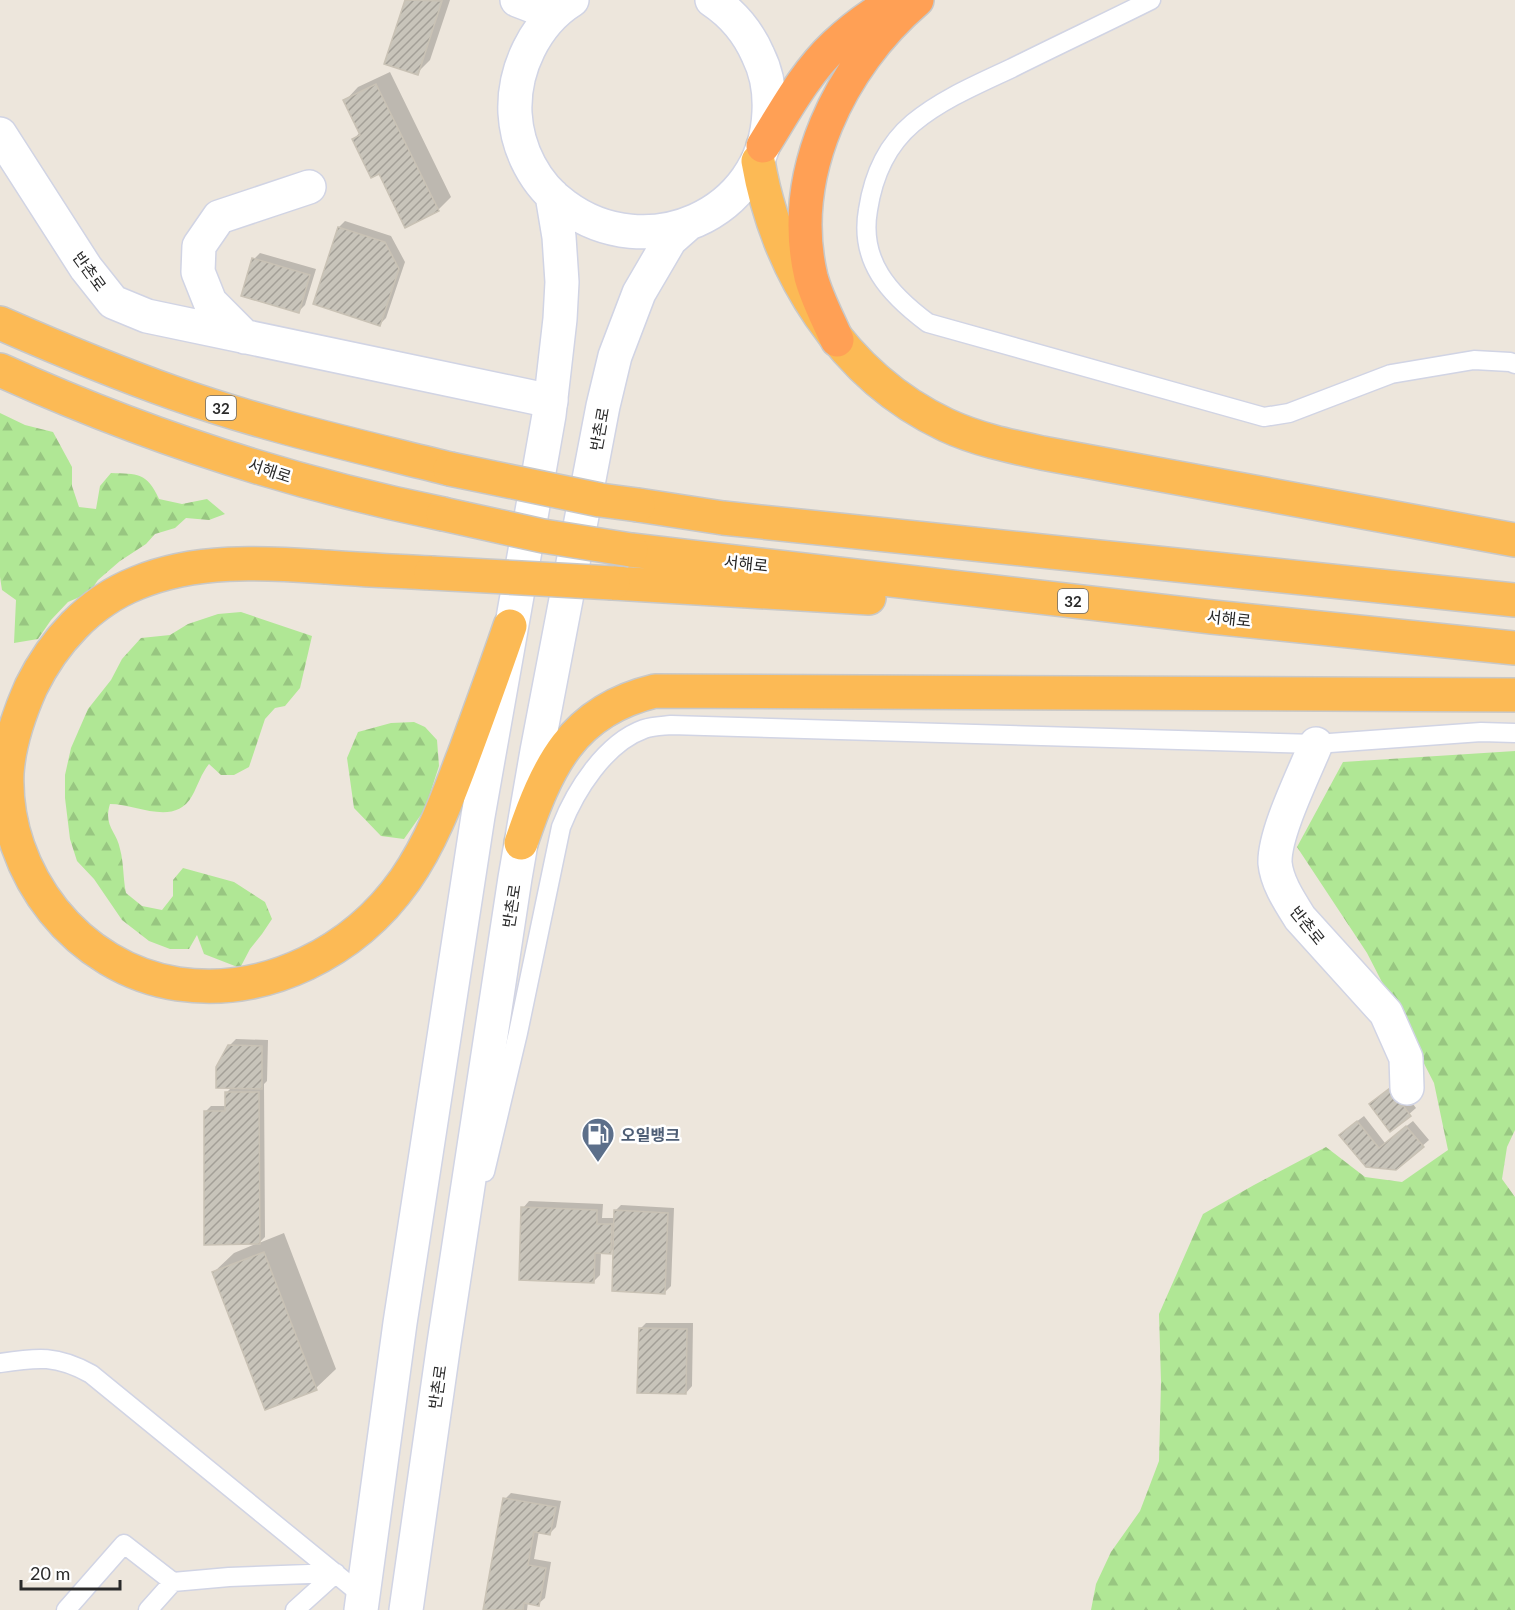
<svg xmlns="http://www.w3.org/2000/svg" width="1515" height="1610" font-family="Lato,'Noto Sans KR',sans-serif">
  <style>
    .forest { fill: url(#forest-firs) }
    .shadow { fill: #0003 }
    .building { fill: url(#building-hatch); stroke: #c9c2b5; stroke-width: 1.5 }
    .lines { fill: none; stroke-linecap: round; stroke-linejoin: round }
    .service-casing { stroke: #d1d4e4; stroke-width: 21 }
    .minor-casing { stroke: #d1d4e4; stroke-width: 36 }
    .secondary-casing { stroke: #d1d4e4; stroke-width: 36 }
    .trunk-casing { stroke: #c8c8c8; stroke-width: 36 }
    .motorway-casing { stroke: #c8c8c8; stroke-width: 36 }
    .service { stroke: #fff; stroke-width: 18 }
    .minor { stroke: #fff; stroke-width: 33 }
    .secondary { stroke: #fff; stroke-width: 33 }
    .trunk { stroke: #fcba55; stroke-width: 33 }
    .motorway { stroke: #ffa055; stroke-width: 33 }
    .trunk-bridge-casing { stroke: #c8c8c8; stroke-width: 36; stroke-linecap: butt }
    .trunk-bridge { stroke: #fcba55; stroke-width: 33 }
    .labels { text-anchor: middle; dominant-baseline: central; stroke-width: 5; stroke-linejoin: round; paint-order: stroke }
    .shield { fill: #fff; stroke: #6a6a6a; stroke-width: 1.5 }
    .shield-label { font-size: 15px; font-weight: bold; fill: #2a2a2a }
    .street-label { font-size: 16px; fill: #2a2a2a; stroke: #fff }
    .service-label { font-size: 16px; font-weight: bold; fill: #4e5e75; stroke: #fff; text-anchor: start }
  </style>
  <defs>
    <pattern id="forest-firs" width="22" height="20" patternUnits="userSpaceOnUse" patternTransform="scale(1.5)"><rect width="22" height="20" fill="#b0e795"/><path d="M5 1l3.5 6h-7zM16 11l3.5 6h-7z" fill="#98c681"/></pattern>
    <pattern id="building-hatch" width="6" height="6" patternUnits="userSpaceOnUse" patternTransform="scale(1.5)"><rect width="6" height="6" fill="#c8c4ba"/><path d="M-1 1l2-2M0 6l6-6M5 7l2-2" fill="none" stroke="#a39f97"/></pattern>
  </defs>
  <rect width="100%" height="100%" fill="#ede6dc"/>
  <path class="forest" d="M0,413L25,425L53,432L72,467V486L79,507L96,509L100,486L111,473C137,474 147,472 159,499L182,504L207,499L225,514L209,520L186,518L175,528L155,534L146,544L120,561L98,580L89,593L68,602L51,620L38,639L14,643L16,600L2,590L0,577Z
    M241,612L312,636L300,688L285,706L275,708L265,719L249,767L234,775H221L209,764C201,774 198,785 192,796C175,827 136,804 110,804C103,826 117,832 120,849C124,864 123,879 126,893L142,906L162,910L173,896V880L183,868L234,882L265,902L272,919L262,934L250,949L240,968L204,954L197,935L189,949H170L149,941L122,920L94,879L77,861L70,839L65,798V775L71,748L88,709L111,680L122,659L141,638L170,635L188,624L218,614Z
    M414,722L425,727L437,740L439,766L425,809L404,839L381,836L354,808L347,758L358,732L391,723Z
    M1515,751V1130L1507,1147L1502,1179L1515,1197V1610H1091L1096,1584L1111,1552L1140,1511L1159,1461L1161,1382L1159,1314L1203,1214L1254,1185L1326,1147L1365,1177L1402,1182L1448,1150L1434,1083L1367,953L1297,847L1343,762Z"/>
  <path class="shadow" d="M406,0H450L430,60L417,73L386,63Z
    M390,72L451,197L438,210L380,172L354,139L360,132L345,101L358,87Z
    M345,221L391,236L405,262L386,318L380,324L339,227Z
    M260,253L316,269L305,305L299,311L254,259Z
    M236,1039L268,1040L267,1081L264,1084L265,1237L259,1243L284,1233L336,1369L316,1388L214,1272L234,1253L258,1243L205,1112L211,1106H227V1092L232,1087L229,1046Z
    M1397,1083L1416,1108L1391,1130L1378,1098Z
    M1364,1116L1385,1143L1413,1121L1429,1140L1396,1169L1347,1129Z
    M529,1201L603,1204L602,1218H615V1211L621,1205L674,1208L671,1286L665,1292L614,1248L611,1252H601L600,1275L594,1281L523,1208Z
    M646,1323H693L692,1386L686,1393L640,1329Z
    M511,1493L561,1501L556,1527L550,1533L539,1531L534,1559L551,1562L545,1598L538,1604L528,1602L527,1610H485L505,1499Z"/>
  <path class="building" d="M405,0L442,1L418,75L384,64Z
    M376,84L439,211L405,228L379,174L371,178L352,139L360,135L343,100Z
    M338,227L385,242L399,269L380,326L313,304Z
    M252,258L310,275L299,313L241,296Z
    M228,1045L262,1046V1089L216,1088V1067Z
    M1390,1088L1411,1116L1390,1132L1369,1104Z
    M225,1092H259L260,1244L204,1245V1111H225Z
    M1357,1121L1379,1148L1406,1126L1424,1147L1396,1170L1366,1167L1339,1135Z
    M521,1207L597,1210V1224H612L611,1254L595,1253L594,1283L519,1280Z
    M614,1210L668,1213L665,1294L612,1291Z
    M264,1252L317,1390L265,1410L212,1272Z
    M639,1328L687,1329L686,1394L637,1393Z
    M503,1498L556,1507L550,1535L534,1532L528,1565L546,1568L539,1606L524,1603L523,1610H483Z"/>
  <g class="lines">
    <defs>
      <path id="service" d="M1151,0C1105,23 1058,45 1012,68C978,84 942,99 913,123C887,145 873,177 868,210C859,261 889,294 928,323L1264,417L1289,413L1391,374L1474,360L1510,362L1515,364
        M485,1172L518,1033L561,827C575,791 605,743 644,729C653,726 662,726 671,725L1316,744L1481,732L1515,733
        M0,1363C38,1357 57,1355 91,1374L363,1596
        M66,1610L124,1544L173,1582L229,1577L336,1573L295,1610
        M148,1610L173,1582"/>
      <path id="minor" d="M517,0L543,10
        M0,134L86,268L113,302L147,316L551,401
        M245,337L210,302L198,272L199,246L219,217L309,187
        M1316,744C1304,774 1274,833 1275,863C1277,883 1290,902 1300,918L1386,1013L1406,1058L1407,1088"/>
      <path id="secondary" d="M572,0C535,23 513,70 515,113C517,149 535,185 565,206C646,266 765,216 769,112C770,92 767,73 758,55C748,32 733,14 712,0
        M361,1610L400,1323L478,816L549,415L560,319L562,282L559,237L552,195
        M406,1610L444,1343L515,878L537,751L603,406L615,356L639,293L670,240L687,225"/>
      <path id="trunk" d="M758,161C777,271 842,376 946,425C976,439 1009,446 1042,453L1515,540
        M0,323C57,348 115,372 174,393C264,425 358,446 450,469
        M0,370C141,434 291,483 443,514
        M638,505L723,518L1515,600
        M631,550L1212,617L1515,648
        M431,573C396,571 362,570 327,567C264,563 197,558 137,583C89,602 53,642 31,687C19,714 9,743 7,773C3,874 78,969 178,984C267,997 355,951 405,880C433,840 449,794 466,749C481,708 496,667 510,626
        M613,583L869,598
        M521,843C547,767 571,711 655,691L1515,695"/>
      <path id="motorway" d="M763,146C785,111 805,73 835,45C853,28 874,13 895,1
        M837,340C828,319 817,299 811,277C787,174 840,66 917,0"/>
    </defs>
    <use href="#service" class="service-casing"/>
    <use href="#minor" class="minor-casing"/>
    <use href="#secondary" class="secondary-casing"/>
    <use href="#trunk" class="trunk-casing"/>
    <use href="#motorway" class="motorway-casing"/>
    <use href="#service" class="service"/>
    <use href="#minor" class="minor"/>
    <use href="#secondary" class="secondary"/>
    <use href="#trunk" class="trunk"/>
    <use href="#motorway" class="motorway"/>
    <defs>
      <path id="trunk-bridge" d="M450,469L600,500L638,505
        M443,514L543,536L631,550
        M431,573L613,583"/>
    </defs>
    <use href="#trunk-bridge" class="trunk-bridge-casing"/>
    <use href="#trunk-bridge" class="trunk-bridge"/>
  </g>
  <defs>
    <symbol id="fuel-pin" viewBox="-11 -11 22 30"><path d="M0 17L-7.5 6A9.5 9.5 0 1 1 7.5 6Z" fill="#5c6f8a" stroke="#fff"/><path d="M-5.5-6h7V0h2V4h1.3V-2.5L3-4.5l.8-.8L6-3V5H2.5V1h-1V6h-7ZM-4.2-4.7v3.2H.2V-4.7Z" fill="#fff"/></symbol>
  </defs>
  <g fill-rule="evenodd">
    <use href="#fuel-pin" x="579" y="1115" width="38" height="52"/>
  </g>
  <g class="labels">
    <g class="shield">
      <rect x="206" y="396" width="30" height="24" rx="4.5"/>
      <rect x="1058" y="589" width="30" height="24" rx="4.5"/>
    </g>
    <g class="shield-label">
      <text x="221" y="408">32</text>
      <text x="1073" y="601">32</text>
    </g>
    <g class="street-label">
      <text transform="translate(90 271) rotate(54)">반촌로</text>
      <text transform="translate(599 429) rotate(-80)">반촌로</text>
      <text transform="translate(270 470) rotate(18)">서해로</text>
      <text transform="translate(746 563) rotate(6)">서해로</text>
      <text transform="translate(1229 618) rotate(6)">서해로</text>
      <text transform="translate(511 906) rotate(-81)">반촌로</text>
      <text transform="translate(1308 925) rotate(51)">반촌로</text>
      <text transform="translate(437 1387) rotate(-82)">반촌로</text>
    </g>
    <g class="service-label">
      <text x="621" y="1134">오일뱅크</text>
    </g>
  </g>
  <path d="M21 1580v9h99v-9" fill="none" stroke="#2a2a2a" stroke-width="3"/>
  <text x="30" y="1580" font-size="18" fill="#2a2a2a" stroke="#ffffff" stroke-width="4.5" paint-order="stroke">20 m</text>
</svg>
